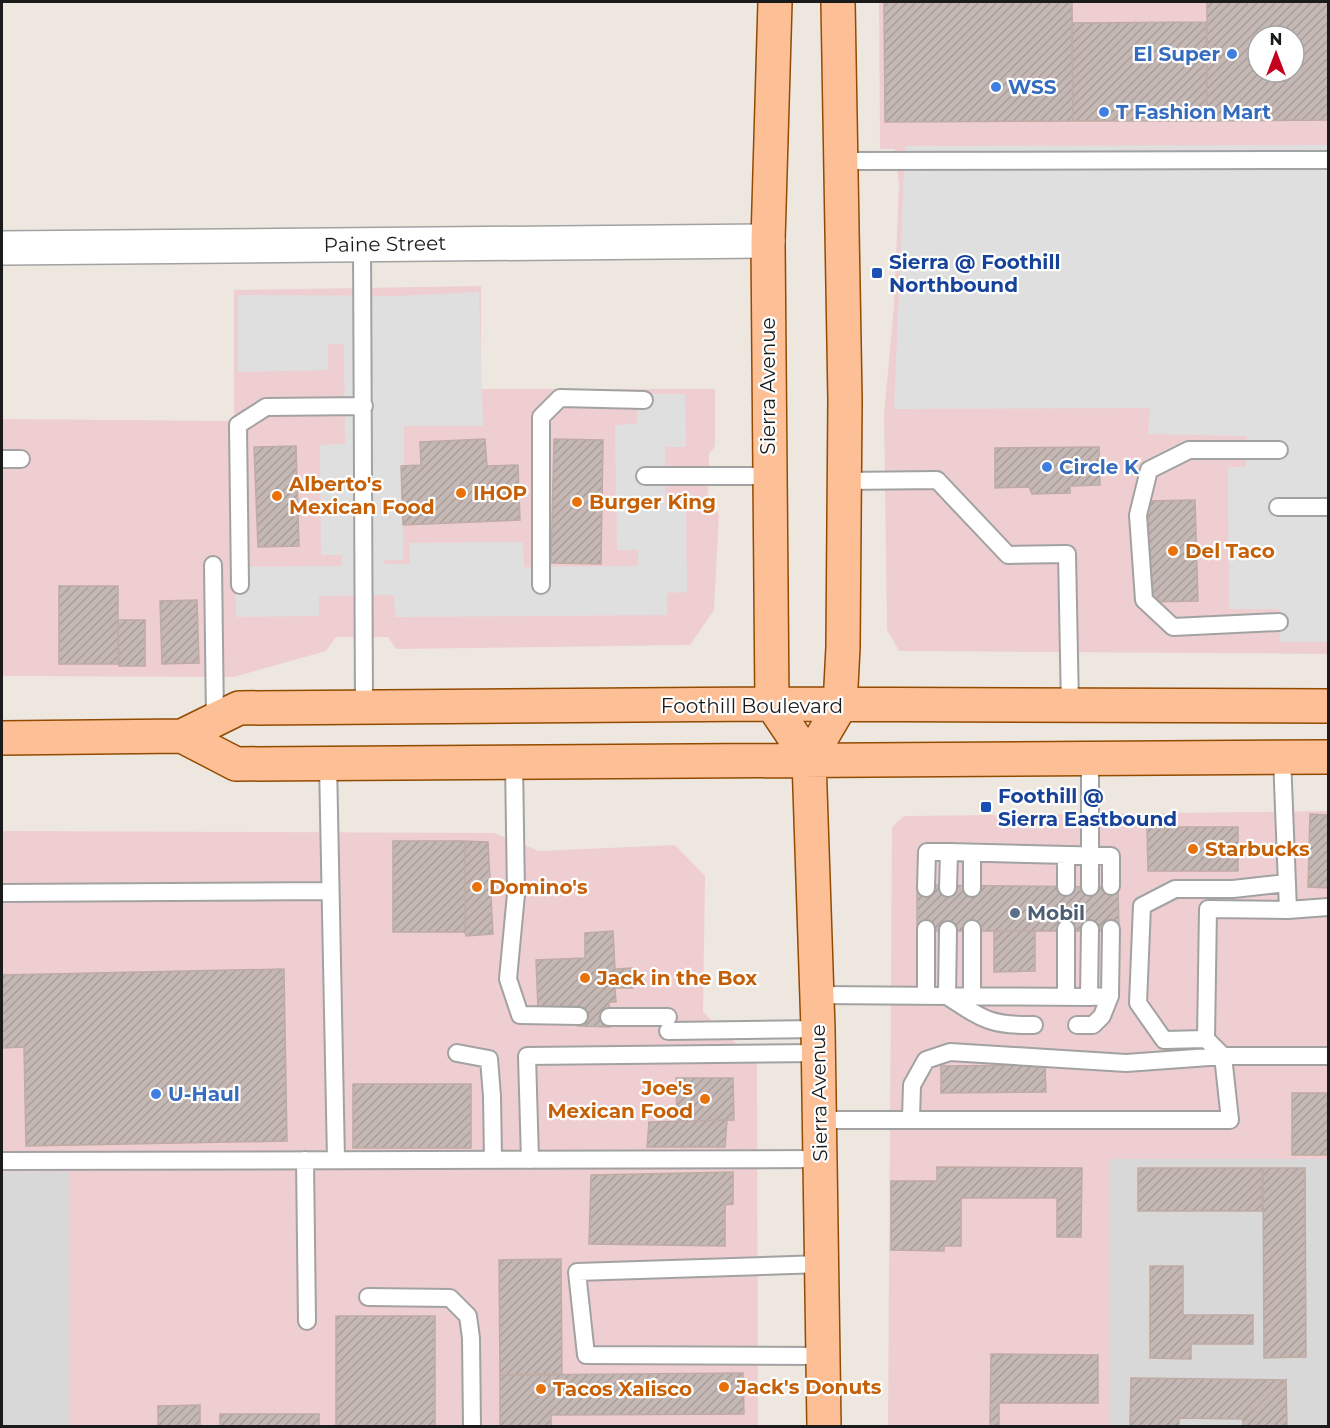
<svg xmlns="http://www.w3.org/2000/svg" width="1330" height="1428" font-family="Montserrat,sans-serif">
  <style>
    .residential { fill: #d9d8d8 }
    .commercial { fill: #efced2; fill-rule: evenodd }
    .parking { fill: #dfdfdf }
    .building { fill: url(#building-hatch); stroke: #bfaba3; stroke-width: 1.5; fill-rule: evenodd }
    .lines { fill: none; stroke-linecap: round; stroke-linejoin: round }
    .service-casing { stroke: #a2a2a2; stroke-width: 20 }
    .minor-casing { stroke: #a2a2a2; stroke-width: 36 }
    .primary-casing { stroke: #924b00; stroke-width: 36 }
    .service { stroke: #fff; stroke-width: 16 }
    .minor { stroke: #fff; stroke-width: 33 }
    .primary { stroke: #fdc096; stroke-width: 33 }
    .shop-dot { fill: #3f7fe0; stroke: #fff; stroke-width: 2 }
    .transit-dot { fill: #1a4fb4; stroke: #fff; stroke-width: 2 }
    .food-dot { fill: #e8710a; stroke: #fff; stroke-width: 2 }
    .service-dot { fill: #5c6f8a; stroke: #fff; stroke-width: 2 }
    .labels { text-anchor: middle; dominant-baseline: central; stroke-width: 4.5; stroke-linejoin: round; paint-order: stroke }
    .shop-label { font-size: 20px; font-weight: bold; fill: #366cbe; stroke: #fff; text-anchor: start }
    .street-label { font-size: 20px; fill: #1b1b1b; stroke: #fff }
    .transit-label { font-size: 20px; font-weight: bold; fill: #164399; stroke: #fff; text-anchor: start }
    .food-label { font-size: 20px; font-weight: bold; fill: #c56008; stroke: #fff; text-anchor: start }
    .service-label { font-size: 20px; font-weight: bold; fill: #4e5e75; stroke: #fff; text-anchor: start }
  </style>
  <defs>
    <pattern id="building-hatch" width="6" height="6" patternUnits="userSpaceOnUse" patternTransform="scale(1.5)"><rect width="6" height="6" fill="#c5b8b4"/><path d="M-1 1l2-2M0 6l6-6M5 7l2-2" fill="none" stroke="#a99e9a"/></pattern>
  </defs>
  <rect width="100%" height="100%" fill="#ede7e0"/>
  <path class="residential" d="M1109,1159H1328V1426H1109Z
    M2,1172H70V1426H2Z"/>
  <path class="commercial" d="M879,2H1328V654L899,651L887,630L884,414L894,306L899,184L895,149H880ZM1258,36H1294V72H1258Z
    M481,286V389H715V446L709,454L708,502L719,514L714,610L690,645L396,649L388,637H336L326,651L234,677L2,676V419L234,421V290Z
    M1328,811V1159H1109V1426H888L892,827L904,816Z
    M2,831L494,833L539,851L675,845L705,876L703,1012L757,1064L758,1426H70V1172H2Z"/>
  <path class="parking" d="M1328,145V642H1280L1279,609H1229L1228,467H1246L1247,436L1148,434L1150,408L894,409L905,146Z
    M479,292L483,426H404L403,560H385L384,564H410V543L523,542L524,567L638,566V550H617L615,425L637,424V394H685L686,447H665L666,506H686L687,592L667,593V615L395,617L394,595L319,596V616L236,617V567L342,566V555H321L320,445L345,444L344,344H328V370L238,372V295L398,296Z"/>
  <path class="building" d="M884,2H1072L1073,121L885,122Z
    M1207,2H1328V120L1207,121ZM1258,36H1294V72H1258Z
    M1206,22L1207,121H1073L1072,23Z
    M485,439L487,466L518,465L520,520L403,525L401,466L421,465L420,442Z
    M554,439L603,440L601,564L551,563Z
    M296,446L299,546L258,547L254,447Z
    M1099,447L1100,485L1070,486V493L1032,494L1029,487L995,488V448Z
    M1195,500L1198,601L1150,602L1147,501Z
    M59,586H118V664H59Z
    M197,600L199,663L162,664L160,601Z
    M118,620H145V666H119Z
    M1310,814L1328,815V888L1308,887Z
    M1147,827H1238V871H1148Z
    M393,841H465V932H393Z
    M465,841L488,842L493,934L466,936L465,932Z
    M917,885L1118,887L1119,931H917Z
    M613,931L615,969L632,968L633,988H615L616,1002H609L610,1027L578,1026L580,1009H538L536,960L585,958V933Z
    M994,931H1035V971L994,972Z
    M284,969L287,1141L26,1146L24,1047L2,1048V975Z
    M1045,1065L1046,1092L941,1093V1066Z
    M676,1078H733L734,1120L677,1121Z
    M353,1084H471V1148H353Z
    M1292,1093H1328V1155H1292Z
    M727,1120L725,1147H647L649,1122Z
    M937,1167L1082,1168L1081,1237H1057V1198H961V1246H944V1251L891,1250V1181H937Z
    M1138,1168H1262V1211H1138Z
    M1263,1168H1305L1306,1357L1264,1358Z
    M733,1172V1204L725,1205V1246L589,1244L591,1175Z
    M561,1259L562,1374L500,1375L499,1260Z
    M1150,1266H1183V1315H1253V1344H1191V1359L1150,1358Z
    M336,1316H435V1426H336Z
    M991,1354L1098,1355V1403H999V1426H990Z
    M743,1373L744,1414L551,1415V1426H500V1375Z
    M1131,1378L1286,1380L1243,1419L1179,1418V1426H1130Z
    M1286,1380L1287,1426H1243V1419Z
    M200,1405V1426H158V1406Z
    M220,1414H319V1426H220Z"/>
  <g class="lines">
    <defs>
      <path id="service" d="M841,161L1328,160
        M362,244L364,707
        M1279,450H1189L1149,470L1138,515L1144,600L1173,627L1279,622
        M2,459H21
        M645,476H768
        M844,481L937,480L1008,555L1067,554L1070,707
        M1278,507H1328
        M213,565L215,720
        M240,585L238,425L266,407L364,406
        M541,585V417L560,398L644,400
        M1282,757L1288,910L1208,909L1206,1039L1223,1056H1328
        M328,763L336,1160
        M514,763L516,894L508,979L520,1015L579,1016
        M972,853V888
        M1066,855V887
        M1090,887V758
        M926,888L927,852H949
        M948,888L949,852L1111,856V886
        M2,893L330,891
        M1288,910L1328,907
        M972,929V996
        M1066,929V997
        M948,930L947,996C982,1019 991,1026 1034,1025
        M818,995L1089,997L1090,929
        M926,995V929
        M1089,997L1110,996L1111,929
        M609,1017H668
        M1077,1025H1093L1102,1016L1110,996
        M668,1031L818,1029
        M1206,1039L1164,1040L1138,1003L1142,906L1175,889H1233L1287,883
        M457,1053L489,1059L492,1096L493,1160
        M820,1120H1230L1223,1056L1126,1063L950,1052L926,1060L912,1085L911,1118
        M305,1160L307,1321
        M530,1160L527,1056L819,1053
        M2,1161L820,1159
        M822,1264L577,1272L586,1355L823,1356
        M368,1297L450,1298L468,1316L471,1338L472,1426"/>
      <path id="minor" d="M2,248L768,241"/>
      <path id="primary" d="M775,2L768,241L772,704L809,759L818,1029L824,1426
        M182,736L236,764L1328,757
        M2,738L182,736L239,708L772,704L1328,706
        M809,759L840,706L843,647L845,400L838,2"/>
    </defs>
    <use href="#service" class="service-casing"/>
    <use href="#minor" class="minor-casing"/>
    <use href="#primary" class="primary-casing"/>
    <use href="#service" class="service"/>
    <use href="#minor" class="minor"/>
    <use href="#primary" class="primary"/>
  </g>
  <g class="shop-dot">
    <circle cx="1232" cy="54" r="6"/>
    <circle cx="996" cy="87" r="6"/>
    <circle cx="1104" cy="112" r="6"/>
    <circle cx="1047" cy="467" r="6"/>
    <circle cx="156" cy="1094" r="6"/>
  </g>
  <g class="transit-dot">
    <rect x="871" y="267" width="12" height="12" rx="3"/>
    <rect x="980" y="801" width="12" height="12" rx="3"/>
  </g>
  <g class="food-dot">
    <circle cx="461" cy="493" r="6"/>
    <circle cx="277" cy="496" r="6"/>
    <circle cx="577" cy="502" r="6"/>
    <circle cx="1173" cy="551" r="6"/>
    <circle cx="1193" cy="849" r="6"/>
    <circle cx="477" cy="887" r="6"/>
    <circle cx="585" cy="978" r="6"/>
    <circle cx="705" cy="1099" r="6"/>
    <circle cx="724" cy="1387" r="6"/>
    <circle cx="541" cy="1389" r="6"/>
  </g>
  <circle class="service-dot" cx="1015" cy="913" r="6"/>
  <g class="labels">
    <g class="shop-label">
      <text x="1220" y="54" text-anchor="end">El Super</text>
      <text x="1008" y="87">WSS</text>
      <text x="1116" y="112">T Fashion Mart</text>
      <text x="1059" y="467">Circle K</text>
      <text x="168" y="1094">U-Haul</text>
    </g>
    <g class="street-label">
      <text transform="translate(385 244) rotate(-1)">Paine Street</text>
      <text transform="translate(768 386) rotate(-90)">Sierra Avenue</text>
      <text x="752" y="706">Foothill Boulevard</text>
      <text transform="translate(819 1093) rotate(-91)">Sierra Avenue</text>
    </g>
    <g class="transit-label">
      <text x="889" y="262">Sierra @ Foothill<tspan x="889" dy="23">Northbound</tspan></text>
      <text x="998" y="796">Foothill @<tspan x="998" dy="23">Sierra Eastbound</tspan></text>
    </g>
    <g class="food-label">
      <text x="289" y="484">Alberto's<tspan x="289" dy="23">Mexican Food</tspan></text>
      <text x="473" y="493">IHOP</text>
      <text x="589" y="502">Burger King</text>
      <text x="1185" y="551">Del Taco</text>
      <text x="1205" y="849">Starbucks</text>
      <text x="489" y="887">Domino's</text>
      <text x="597" y="978">Jack in the Box</text>
      <text x="693" y="1088" text-anchor="end">Joe's<tspan x="693" dy="23">Mexican Food</tspan></text>
      <text x="736" y="1387">Jack's Donuts</text>
      <text x="553" y="1389">Tacos Xalisco</text>
    </g>
    <g class="service-label">
      <text x="1027" y="913">Mobil</text>
    </g>
  </g>
  <rect width="1330" height="1428" fill="none" stroke="#1b1b1b" stroke-width="6"/>
  <g transform="translate(1276 54)"><circle r="28" fill="#ffffff" stroke="#a4a4a4" stroke-width="1.5"/>
  <path d="M0-4.5L10 22L0 15L-10 22Z" fill="#c6001f"/>
  <text y="-9" font-size="16" font-weight="bold" text-anchor="middle" fill="#1b1b1b">N</text>
  </g>
</svg>
